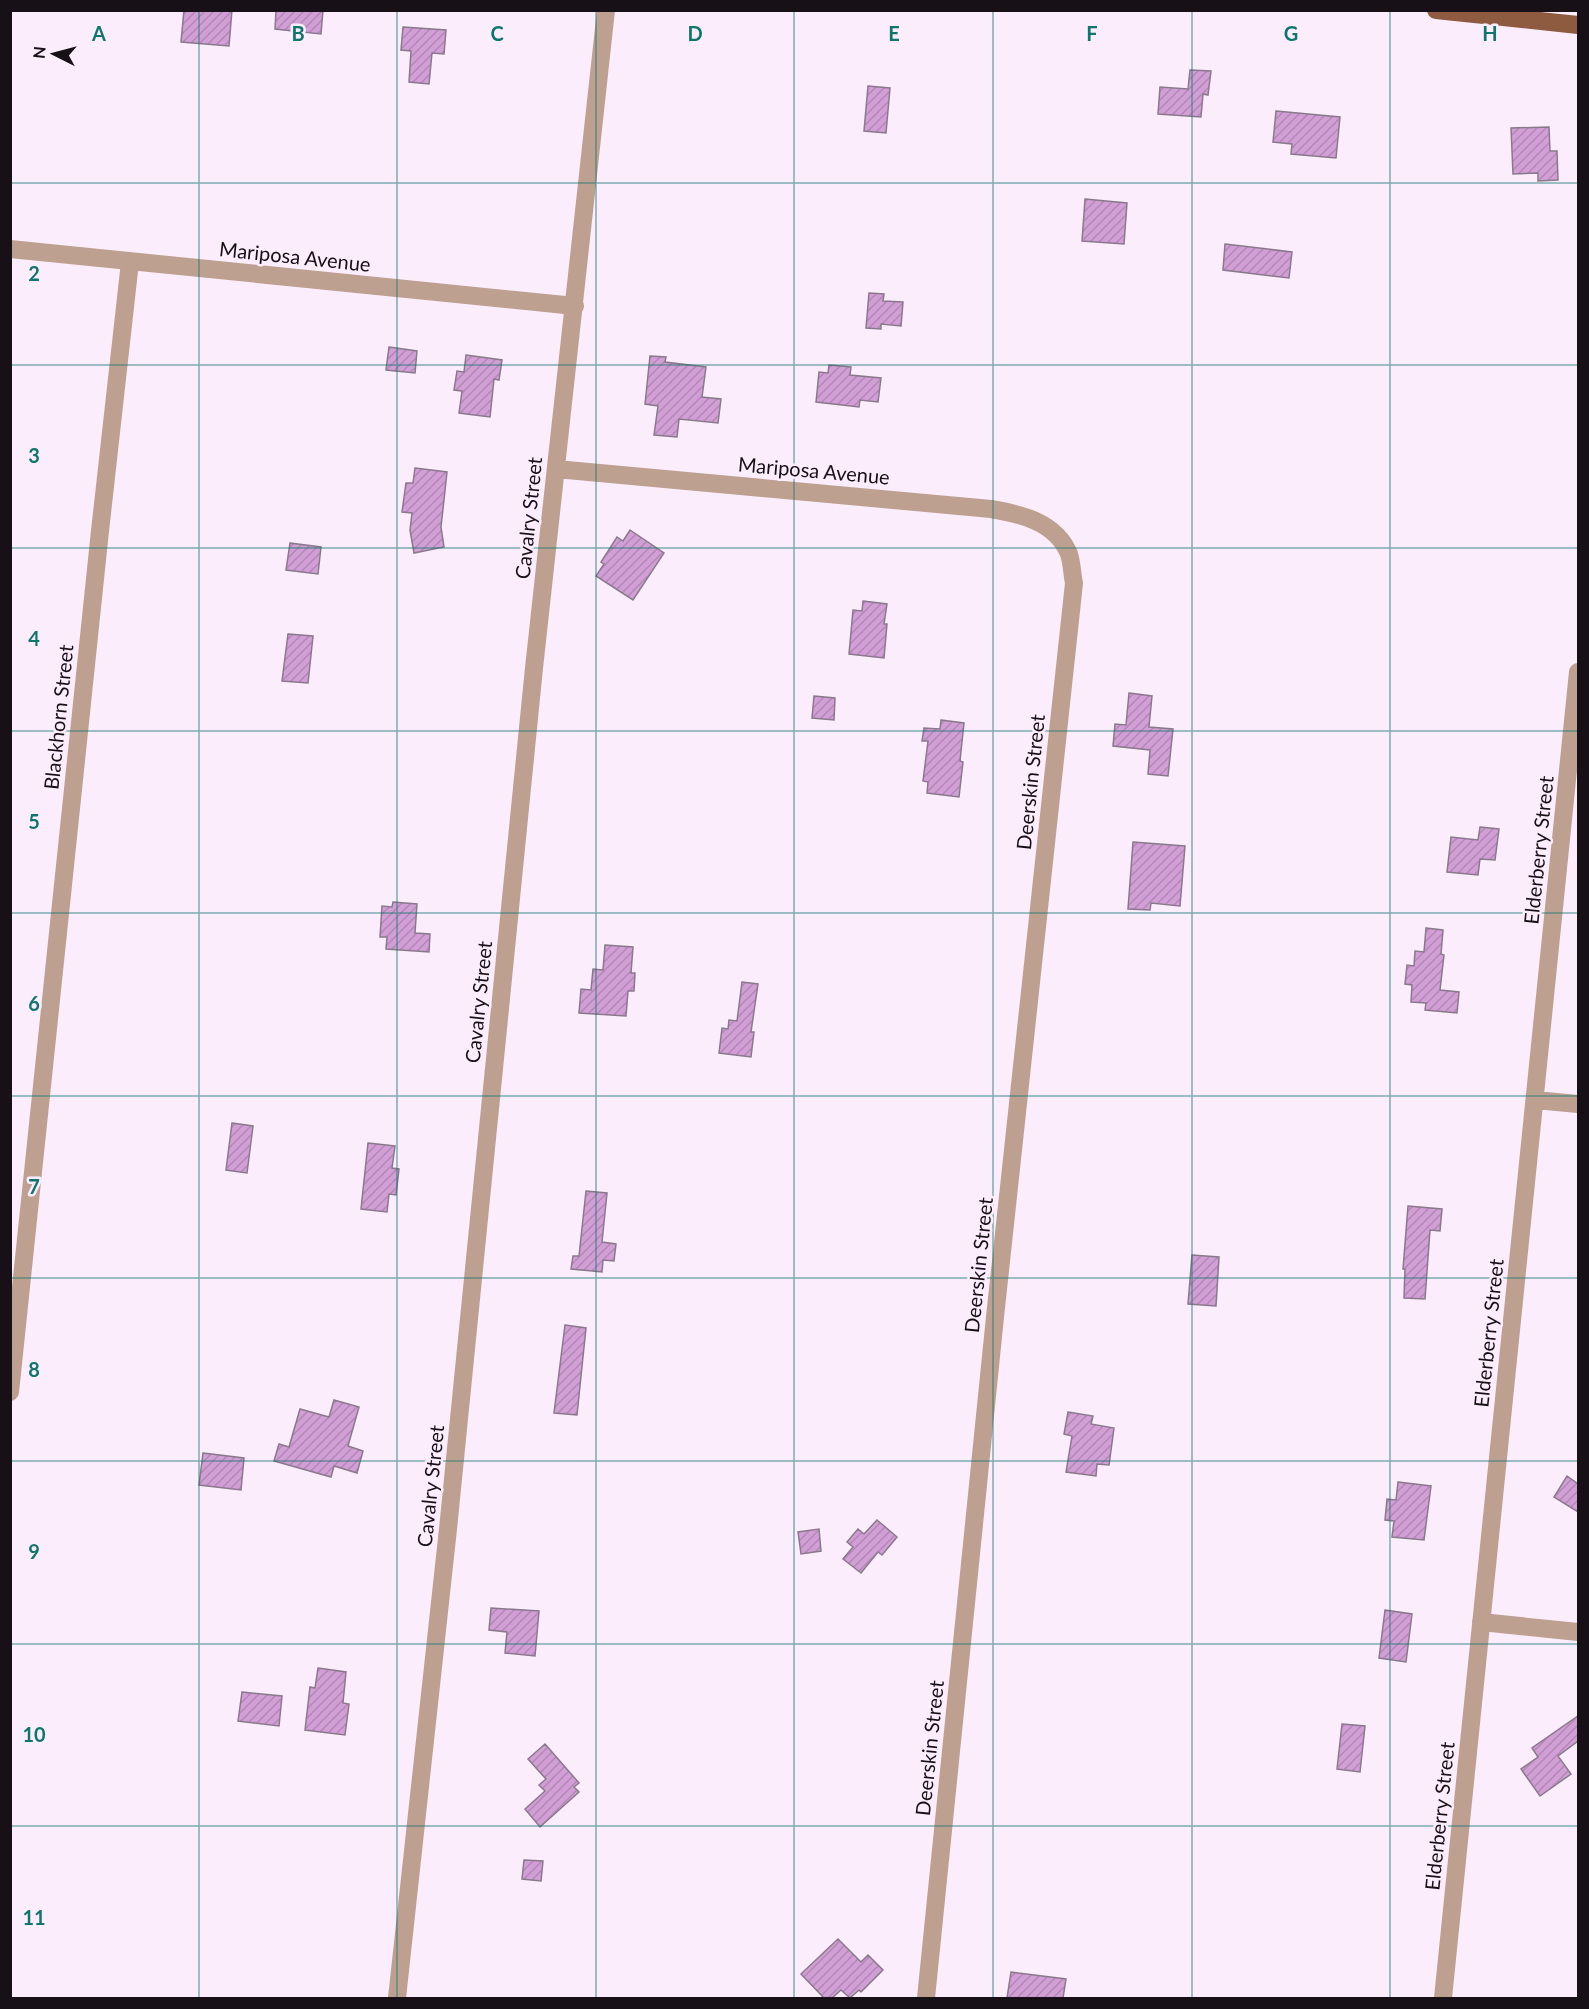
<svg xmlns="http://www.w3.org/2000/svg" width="1589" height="2009" font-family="Lato,sans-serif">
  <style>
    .building { fill: url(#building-hatch); stroke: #8a798c; stroke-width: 1.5 }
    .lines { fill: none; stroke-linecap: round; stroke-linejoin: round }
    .minor { stroke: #bea091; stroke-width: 18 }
    .major { stroke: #8f5b40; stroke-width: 18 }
    .grid { fill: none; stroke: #0f766e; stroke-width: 1.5; stroke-opacity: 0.55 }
    .labels { text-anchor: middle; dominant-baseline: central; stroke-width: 5; stroke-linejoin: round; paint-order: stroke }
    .street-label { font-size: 20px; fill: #171017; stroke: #fcedfd }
    .grid-label { font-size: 20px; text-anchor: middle; font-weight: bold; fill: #0f766e; stroke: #fcedfd; stroke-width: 5; stroke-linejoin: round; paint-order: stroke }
  </style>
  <defs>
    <pattern id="building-hatch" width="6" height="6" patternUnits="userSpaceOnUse" patternTransform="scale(1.5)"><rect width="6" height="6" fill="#d19fd5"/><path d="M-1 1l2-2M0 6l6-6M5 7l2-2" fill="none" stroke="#b388b6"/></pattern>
  </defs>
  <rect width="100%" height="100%" fill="#fcedfd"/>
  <path class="building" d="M184,10H232L229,46L181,42Z
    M276,10H323L321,34L275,29Z
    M403,27L446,30L444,54L432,53L429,84L409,82L411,51L401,50Z
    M1190,70L1211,71L1208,95L1203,94L1201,117L1158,114L1160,87L1188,89Z
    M868,86L890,88L886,133L864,131Z
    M1276,111L1340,117L1336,158L1291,154L1292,144L1273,142Z
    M1549,127L1550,151H1557L1558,180L1538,181V173L1513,174L1511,128Z
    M1085,199L1127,203L1124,244L1082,241Z
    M1225,244L1292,252L1289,278L1223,270Z
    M869,293L884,294L883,301L903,302L901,326L881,324V329L866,328Z
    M389,347L417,351L415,373L386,370Z
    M466,355L502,360L499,380L494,379L490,417L459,413L462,391L454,390L457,371L464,372Z
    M650,356L666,357L665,362L706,367L702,397L721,399L718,423L679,419L677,437L654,435L658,406L645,404Z
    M829,365L851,367L850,375L881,378L878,402L860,400L859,407L816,402L819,372L828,373Z
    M415,468L447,472L441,527L444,547L414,553L410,530L412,513L402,512L406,483H413Z
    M630,530L664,553L633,600L596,576L604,564L601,562L617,537L623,541Z
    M290,543L321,547L318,574L286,570Z
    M863,601L887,604L884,624H887L884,658L849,654L853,610L862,611Z
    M288,634L313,636L308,683L282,681Z
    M1129,693L1152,696L1149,727L1173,729L1168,776L1148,774L1150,750L1113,746L1115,724L1126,725Z
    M814,696L835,698L834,720L812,718Z
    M941,720L964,723L960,761L963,762L959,797L927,793L928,782L923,781L928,741H922L924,728L940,729Z
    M1480,827L1499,829L1495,860L1480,859L1478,875L1447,872L1451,837L1478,840Z
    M1133,842L1185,846L1180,906L1151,903L1150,910L1128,909Z
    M393,902L417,904L415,933L430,934L429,952L386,949L387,937H380L382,906L392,907Z
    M1426,928L1443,930L1441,954L1444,955L1440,990L1459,992L1457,1013L1425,1010L1426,1003L1411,1002L1412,985L1405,984L1407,965L1414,966L1415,951L1424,952Z
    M605,945L633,947L631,973H635L634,991H628L626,1016L579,1013L581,989L591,990L593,969L603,970Z
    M742,982L758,984L751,1032H754L751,1057L719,1053L722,1028L728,1029L729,1020L737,1021Z
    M232,1123L253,1126L247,1173L226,1170Z
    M368,1143L395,1146L392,1168L399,1169L396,1195L389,1194L387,1212L361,1209Z
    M586,1191L607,1193L602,1242L616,1244L614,1261L603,1260L602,1272L571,1269L573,1256H579Z
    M1408,1206L1442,1209L1440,1231L1430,1230L1425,1299L1404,1298L1405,1269H1403Z
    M1192,1255L1219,1257L1216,1306L1188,1304Z
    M565,1325L586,1328L577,1415L554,1413Z
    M334,1400L359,1407L348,1446L363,1451L357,1473L334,1466L331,1477L274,1461L279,1444L289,1447L300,1409L329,1417Z
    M1068,1412L1093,1416L1091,1424L1114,1428L1109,1465L1097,1464L1096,1476L1066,1472L1072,1436L1064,1434Z
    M203,1453L244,1458L241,1490L199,1485Z
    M1567,1476L1578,1484V1512L1554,1497Z
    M1398,1482L1431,1486L1424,1540L1392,1537L1394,1521L1385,1520L1387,1499L1396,1500Z
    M877,1520L897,1537L882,1555L878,1552L861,1573L843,1559L853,1547L847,1542L858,1529L864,1534Z
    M819,1529L821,1551L801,1554L798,1532Z
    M491,1608L539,1611L535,1656L505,1653L507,1632L489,1630Z
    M1385,1610L1412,1614L1406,1662L1379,1658Z
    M318,1668L346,1672L343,1703L349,1704L345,1735L305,1730L310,1687L315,1688Z
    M242,1692L282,1696L279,1726L238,1721Z
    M1578,1716V1741L1558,1756L1571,1774L1540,1796L1521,1769L1538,1757L1532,1748Z
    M1342,1724L1365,1726L1360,1772L1337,1769Z
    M545,1744L579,1783L574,1787L579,1792L540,1827L525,1809L545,1791L539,1785L546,1779L528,1759Z
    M524,1860L543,1861L541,1881L522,1879Z
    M838,1939L861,1962L868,1955L883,1970L861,1992L859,1990L850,1998L841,1990L832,1998H824L801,1974Z
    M1011,1972L1066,1979L1063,1998H1007Z"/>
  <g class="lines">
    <path class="minor" d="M10,249L575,306
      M556,469L991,509C1021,514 1056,522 1069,554C1072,563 1072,574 1074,583L995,1317L926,1998
      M1535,1100L1578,1104
      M10,1392L100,531L130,262
      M1481,1622L1578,1632
      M397,1998L448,1529L534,668L606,10
      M1443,1998L1578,672"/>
    <path class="major" d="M1436,10L1578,25"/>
  </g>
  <path class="grid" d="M199,10V1998M397,10V1998M596,10V1998M794,10V1998M993,10V1998M1192,10V1998M1390,10V1998M10,183H1578M10,365H1578M10,548H1578M10,731H1578M10,913H1578M10,1096H1578M10,1278H1578M10,1461H1578M10,1644H1578M10,1826H1578"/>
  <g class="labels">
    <g class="street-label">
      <text transform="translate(295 256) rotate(6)">Mariposa Avenue</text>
      <text transform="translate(814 470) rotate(5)">Mariposa Avenue</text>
      <text transform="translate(528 518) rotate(-84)">Cavalry Street</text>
      <text transform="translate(58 717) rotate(-84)">Blackhorn Street</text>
      <text transform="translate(1030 782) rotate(-84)">Deerskin Street</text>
      <text transform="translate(1538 850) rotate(-84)">Elderberry Street</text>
      <text transform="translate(478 1002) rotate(-84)">Cavalry Street</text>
      <text transform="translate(978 1265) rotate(-84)">Deerskin Street</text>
      <text transform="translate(1488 1333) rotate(-84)">Elderberry Street</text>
      <text transform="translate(430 1486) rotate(-84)">Cavalry Street</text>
      <text transform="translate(929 1748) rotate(-84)">Deerskin Street</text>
      <text transform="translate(1439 1816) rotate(-84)">Elderberry Street</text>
    </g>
  </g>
  <g class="grid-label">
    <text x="99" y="41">A</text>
    <text x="298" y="41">B</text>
    <text x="497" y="41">C</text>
    <text x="695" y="41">D</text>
    <text x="894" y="41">E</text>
    <text x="1092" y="41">F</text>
    <text x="1291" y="41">G</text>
    <text x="1490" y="41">H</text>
    <text x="34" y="281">2</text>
    <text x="34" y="463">3</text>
    <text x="34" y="646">4</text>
    <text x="34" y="829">5</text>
    <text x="34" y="1011">6</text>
    <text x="34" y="1194">7</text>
    <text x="34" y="1377">8</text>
    <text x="34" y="1559">9</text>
    <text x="34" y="1742">10</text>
    <text x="34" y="1925">11</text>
  </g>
  <rect width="1589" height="2009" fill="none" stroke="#171017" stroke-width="24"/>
  <g transform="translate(54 54) rotate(276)" stroke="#fcedfd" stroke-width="4.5" paint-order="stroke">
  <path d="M0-4.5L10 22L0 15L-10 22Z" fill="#171017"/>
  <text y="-9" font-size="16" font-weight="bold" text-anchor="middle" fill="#171017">N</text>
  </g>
</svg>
